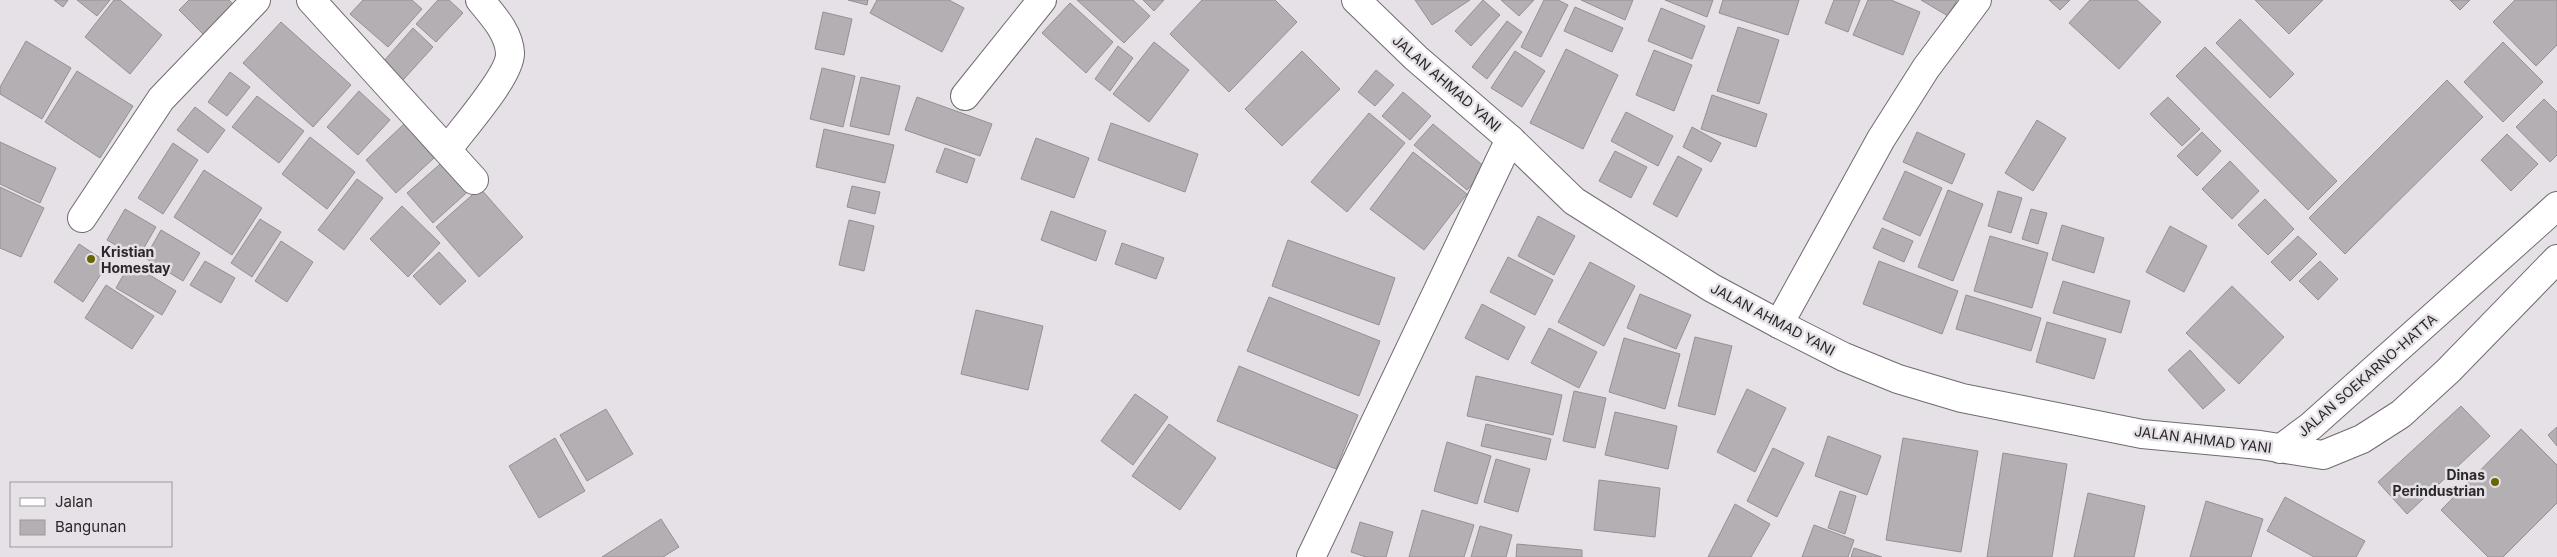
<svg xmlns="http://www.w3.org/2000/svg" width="2557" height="557" font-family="Inter,sans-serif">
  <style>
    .building { fill: #b3afb3; stroke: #949094 }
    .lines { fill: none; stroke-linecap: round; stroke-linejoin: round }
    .street-casing { stroke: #6f6b6f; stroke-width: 30 }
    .highway-casing { stroke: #6f6b6f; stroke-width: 30 }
    .street { stroke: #fff; stroke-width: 28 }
    .highway { stroke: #fff; stroke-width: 28 }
    .poi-dot { fill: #676600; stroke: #e6e1e6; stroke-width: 2 }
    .labels { text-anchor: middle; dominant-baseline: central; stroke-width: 5; stroke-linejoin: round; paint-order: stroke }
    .street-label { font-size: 14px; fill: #2a282a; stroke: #e6e1e6 }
    .poi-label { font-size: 14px; font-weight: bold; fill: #2a282a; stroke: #e6e1e6; text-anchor: start }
  </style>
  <rect width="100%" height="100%" fill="#e6e1e6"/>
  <path class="building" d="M54,0H68L63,7Z
    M77,0H110L97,16Z
    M114,0H120L162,35L130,74L85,37Z
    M189,0H229L234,5L205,36L179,10Z
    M363,0H412L422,9L388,47L350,14Z
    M438,0H449L463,13L436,42L416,24Z
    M848,0H868L867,5Z
    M877,0H949L964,8L942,52L870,13Z
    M1077,0H1133L1150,16L1124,43Z
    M1143,0H1164L1154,11Z
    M1202,0H1275L1297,22L1229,92L1170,34Z
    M1415,0H1470L1432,25Z
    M1483,0L1500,15L1471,46L1455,31Z
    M1501,0H1534L1519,16Z
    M1544,0H1558L1568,5L1541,57L1521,47Z
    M1581,0H1633L1625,20Z
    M1665,0H1713L1707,17Z
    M1723,0H1799L1788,35L1719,13Z
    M1834,0H1860L1848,32L1825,23Z
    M1868,0H1891L1920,12L1903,55L1853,35Z
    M1921,0H1957L1948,16Z
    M2049,0H2070L2060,10Z
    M2090,0H2137L2161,22L2119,69L2069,23Z
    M2255,0H2323L2289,34Z
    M2450,0H2470L2460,10Z
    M2515,0H2557V45L2536,66L2493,22Z
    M1070,3L1113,42L1086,73L1042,33Z
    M1575,7L1623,28L1612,52L1564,31Z
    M1661,8L1705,26L1692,59L1648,41Z
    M823,12L852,19L844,55L815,49Z
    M2240,19L2294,74L2270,98L2216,43Z
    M1507,21L1522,32L1487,79L1472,67Z
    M281,22L351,85L313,127L243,63Z
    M1738,27L1779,40L1759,104L1717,91Z
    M413,28L433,47L403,80L383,62Z
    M26,41L71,68L42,119L0,94V87Z
    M1154,42L1189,70L1149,122L1113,94Z
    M2503,42L2543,82L2503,122L2464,82Z
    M1118,46L1133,58L1110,91L1095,79Z
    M2205,47L2337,181L2308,210L2176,76Z
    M1566,49L1618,75L1583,149L1530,123Z
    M1654,50L1692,65L1674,111L1636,95Z
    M1302,51L1340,89L1282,146L1245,109Z
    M1515,51L1545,71L1522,107L1491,88Z
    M822,68L855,76L843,127L810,119Z
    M1376,70L1394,85L1375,106L1358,92Z
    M77,71L133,106L100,158L45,122Z
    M230,72L250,87L227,116L208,102Z
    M861,77L900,86L889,135L850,126Z
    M2447,80L2483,117L2345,254L2309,218Z
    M359,91L390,120L358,155L327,127Z
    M1403,92L1431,116L1410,140L1382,116Z
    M1712,95L1767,114L1756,147L1701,129Z
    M257,96L304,131L279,163L232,127Z
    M917,97L992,124L980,156L905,130Z
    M2168,97L2200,129L2182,146L2150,114Z
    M2544,99L2557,112V155L2550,162L2516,127Z
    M195,107L225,130L208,153L177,130Z
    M1626,112L1673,136L1658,166L1611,141Z
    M1369,113L1405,143L1347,212L1311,182Z
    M2037,120L2066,138L2033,191L2005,173Z
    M1111,123L1198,154L1185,192L1098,160Z
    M404,124L434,158L396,193L366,160Z
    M1433,124L1486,168L1467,190L1414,145Z
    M1692,127L1721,143L1711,162L1683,147Z
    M824,129L894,145L885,183L816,167Z
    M1917,132L1965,154L1952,184L1903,162Z
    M2202,132L2221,151L2197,176L2177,156Z
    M2507,134L2538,164L2511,191L2481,160Z
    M310,137L355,172L327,209L282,174Z
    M1036,138L1089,158L1074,198L1021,179Z
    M0,142L56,168L40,203L0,184Z
    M173,143L198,160L163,214L138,198Z
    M945,148L975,159L967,183L936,172Z
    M1615,151L1647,167L1631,198L1599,181Z
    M1413,152L1467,194L1424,250L1370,209Z
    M1678,156L1702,169L1677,217L1653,204Z
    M447,158L473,187L433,223L407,193Z
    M2230,161L2259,191L2232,219L2202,189Z
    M204,170L262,208L232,255L174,217Z
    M1905,171L1942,188L1920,236L1883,219Z
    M357,179L383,198L344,250L318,230Z
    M852,186L880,192L875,214L847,207Z
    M0,187L44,208L21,257L0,248Z
    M480,188L523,237L479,277L436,227Z
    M1948,190L1983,204L1953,281L1918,267Z
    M1998,191L2022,198L2011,233L1988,226Z
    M2265,199L2294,229L2268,255L2238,225Z
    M402,206L440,243L408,277L370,239Z
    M125,209L156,227L138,258L107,240Z
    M2031,209L2047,213L2038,244L2022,239Z
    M1051,211L1106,231L1096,261L1041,240Z
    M1538,216L1575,236L1554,275L1518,256Z
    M260,219L281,232L252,277L231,263Z
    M849,220L874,226L864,271L839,265Z
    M2062,225L2104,238L2094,273L2052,260Z
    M2170,226L2207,246L2184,292L2146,272Z
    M1882,228L1913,241L1904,262L1873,248Z
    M161,230L200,253L183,281L145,258Z
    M1990,236L2048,253L2032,308L1974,291Z
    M2298,236L2317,254L2290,281L2271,262Z
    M1288,240L1395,278L1379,325L1272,286Z
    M281,241L313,262L287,302L255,281Z
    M1122,243L1164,258L1156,279L1115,264Z
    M79,244L108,263L83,302L54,282Z
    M439,252L466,281L440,305L413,276Z
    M1508,257L1553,280L1535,315L1490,292Z
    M205,261L235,278L221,303L190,285Z
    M1879,261L1958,291L1942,334L1863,304Z
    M2320,261L2338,279L2318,300L2299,281Z
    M1590,262L1635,286L1604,346L1558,322Z
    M130,263L176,291L162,315L116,288Z
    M2063,281L2130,301L2121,333L2053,313Z
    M106,285L154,316L132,349L85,318Z
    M2232,286L2284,337L2239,384L2186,333Z
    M1640,294L1691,315L1676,349L1627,328Z
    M1966,295L2041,318L2031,351L1956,329Z
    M1269,297L1380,341L1359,396L1247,351Z
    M1482,304L1525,327L1508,360L1465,338Z
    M976,310L1043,326L1028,390L961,374Z
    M2047,322L2106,339L2094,379L2036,362Z
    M1549,328L1597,352L1579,388L1531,363Z
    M1695,337L1732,346L1715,415L1678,406Z
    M1624,338L1680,354L1665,409L1609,392Z
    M2190,350L2225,390L2203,409L2168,370Z
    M1239,366L1358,415L1336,469L1217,421Z
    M1476,376L1562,395L1553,435L1467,416Z
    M1747,389L1786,408L1755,472L1717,452Z
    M1574,391L1606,398L1595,448L1563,441Z
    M1135,394L1168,417L1133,465L1101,441Z
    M2461,406L2490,436L2407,514L2378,482Z
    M606,409L633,454L587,481L560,435Z
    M1615,412L1677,426L1668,469L1605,455Z
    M1169,424L1216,458L1180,510L1132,476Z
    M1486,424L1551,439L1546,460L1481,446Z
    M2557,427V446L2548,435Z
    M2521,429L2557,465V503L2503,557H2488L2441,510Z
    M1828,436L1881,456L1867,495L1815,476Z
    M555,438L585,491L539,518L509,466Z
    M1903,438L1978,451L1961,552L1886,540Z
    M1447,442L1491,456L1477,504L1434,491Z
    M1773,448L1804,463L1777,517L1747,501Z
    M2003,453L2067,464L2052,557H1987Z
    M1496,459L1530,469L1518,512L1484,502Z
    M1599,480L1660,488L1655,537L1594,530Z
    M1840,491L1856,496L1845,534L1828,528Z
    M2088,493L2145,506L2134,557H2074Z
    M2285,497L2365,541L2356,557H2314L2267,531Z
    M2206,501L2263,519L2251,557H2190Z
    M1735,504L1770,524L1751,557H1708Z
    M1422,510L1474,525L1464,557H1409Z
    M661,519L679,547L663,557H602Z
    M1360,522L1393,532L1386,557H1366L1351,552Z
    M1814,525L1854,540L1848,557H1802Z
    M1480,526L1512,535L1506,557H1471Z
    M1517,544L1582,550V557H1516Z
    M1854,548L1882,557H1851Z"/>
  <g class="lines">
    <defs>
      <path id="street" d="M311,0L474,180
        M965,96L1042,0
        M448,149C462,129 511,75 510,53C509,32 492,15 480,0
        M82,218L161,99L256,0
        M1779,324L1881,139L1926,68L1977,0
        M1311,557L1510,139"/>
      <path id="highway" d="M1356,0L1416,58L1510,139L1574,201L1712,288L1779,324L1844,357L1898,379L1962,398L2142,434L2260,445L2323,455L2362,439L2401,414L2448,371L2557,259
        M2280,449L2311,426L2557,206"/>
    </defs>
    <use href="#street" class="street-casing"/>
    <use href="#highway" class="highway-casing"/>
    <use href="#street" class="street"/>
    <use href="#highway" class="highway"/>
  </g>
  <g class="poi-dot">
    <circle cx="91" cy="259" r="5"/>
    <circle cx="2495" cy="482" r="5"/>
  </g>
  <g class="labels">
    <g class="street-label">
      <text transform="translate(1447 83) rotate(41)">JALAN AHMAD YANI</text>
      <text transform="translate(1773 319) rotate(28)">JALAN AHMAD YANI</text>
      <text transform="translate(2367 375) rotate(-41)">JALAN SOEKARNO-HATTA</text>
      <text transform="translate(2203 439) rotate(7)">JALAN AHMAD YANI</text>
    </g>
    <g class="poi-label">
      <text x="101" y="251">Kristian<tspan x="101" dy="16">Homestay</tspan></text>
      <text x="2485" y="474" text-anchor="end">Dinas<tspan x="2485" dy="16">Perindustrian</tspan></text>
    </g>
  </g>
  <rect x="10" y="482" width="162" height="65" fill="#e6e1e6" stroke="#9b979b"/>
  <rect x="20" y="498" width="25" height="8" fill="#ffffff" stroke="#9b979b"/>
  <text x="55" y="507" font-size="15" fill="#2a282a">Jalan</text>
  <rect x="20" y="520" width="25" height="15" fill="#b3afb3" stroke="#9b979b"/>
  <text x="55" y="532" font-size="15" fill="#2a282a">Bangunan</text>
</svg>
